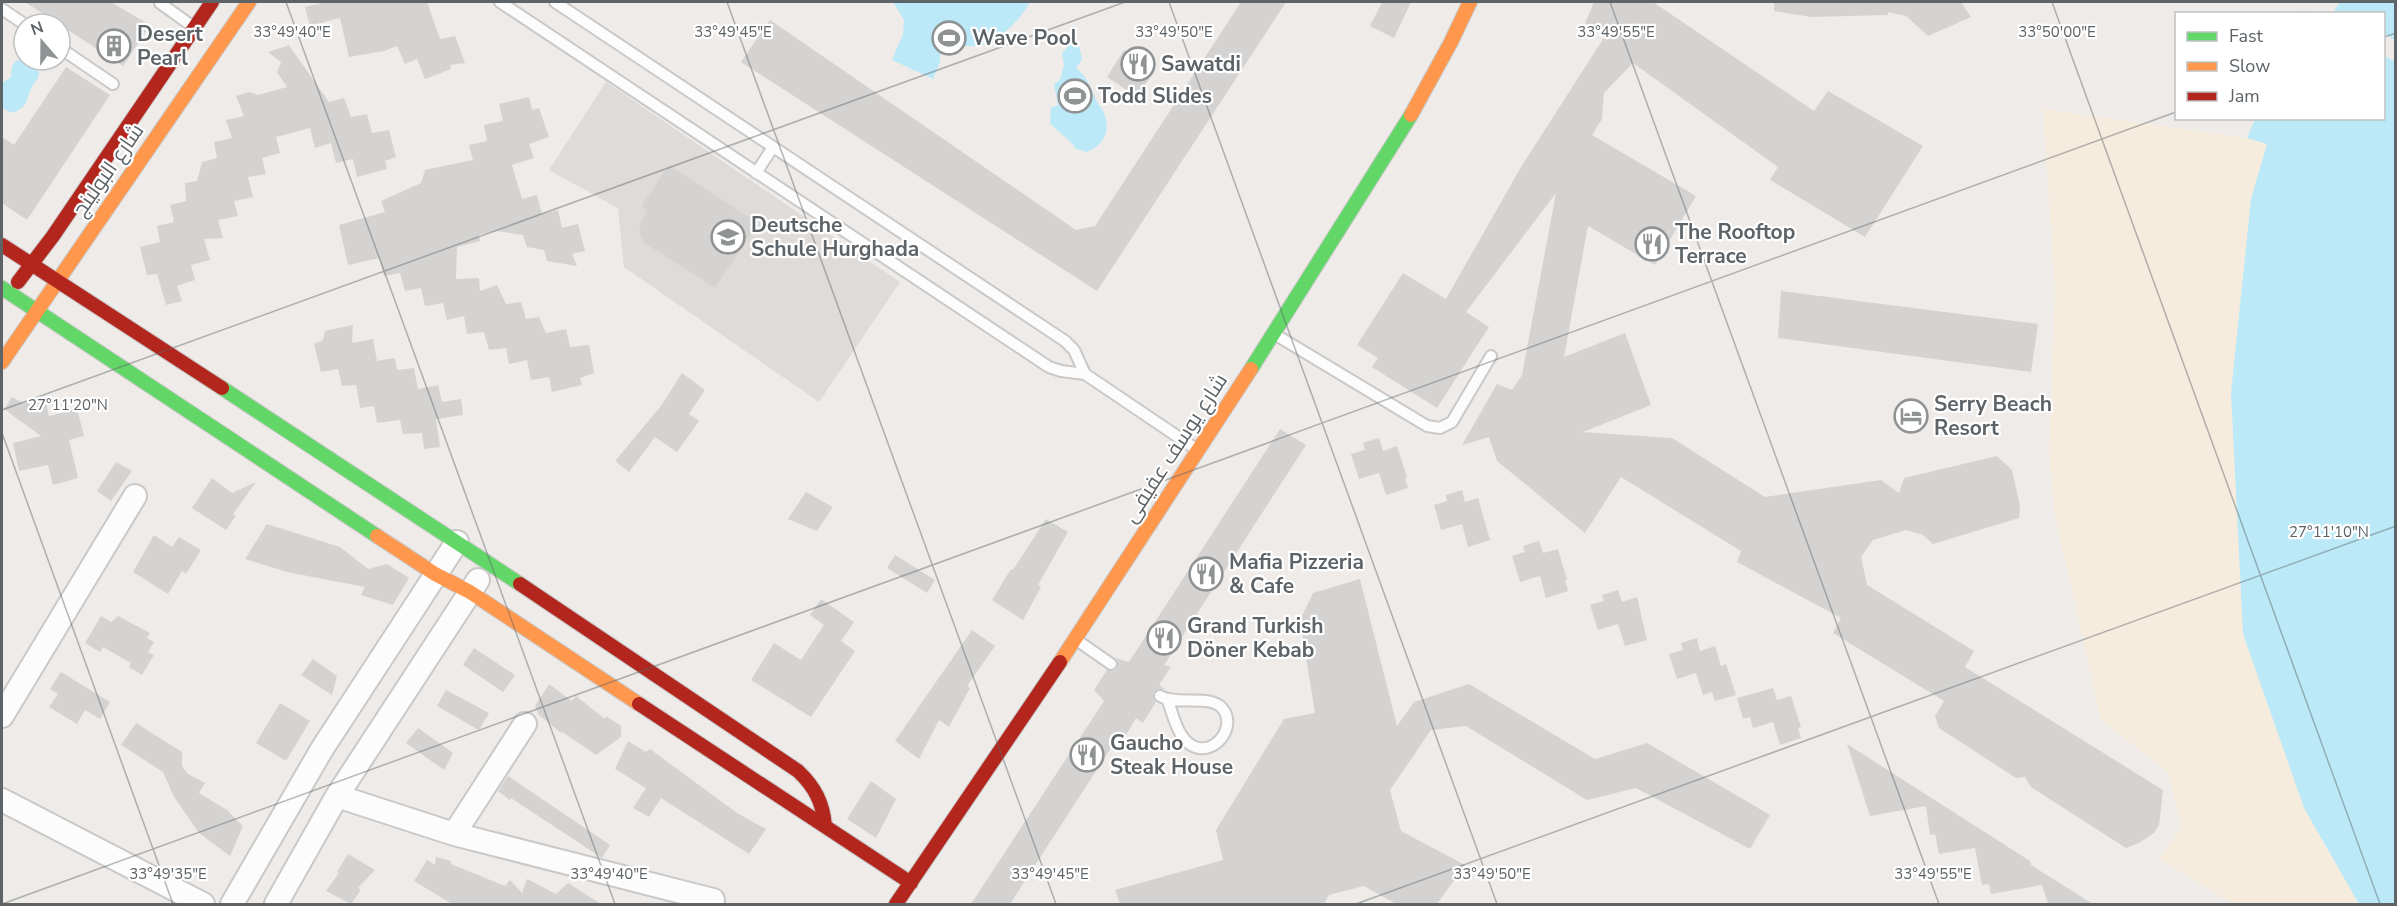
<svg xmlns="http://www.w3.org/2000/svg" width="2397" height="906" font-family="'Nunito Sans',Cairo,sans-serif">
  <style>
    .education { fill: #dfdbd8 }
    .sand { fill: #f5ecde }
    .water { fill: #bce9f8 }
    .pier { fill: #eeebe8 }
    .building { fill: #d5d3d2 }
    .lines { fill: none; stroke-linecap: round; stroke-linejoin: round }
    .lane-casing { stroke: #c9c9c9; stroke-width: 14 }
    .street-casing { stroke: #c9c9c9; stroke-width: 26 }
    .fast-casing { stroke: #c9c9c9; stroke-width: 16 }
    .slow-casing { stroke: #c9c9c9; stroke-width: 16 }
    .jam-casing { stroke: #c9c9c9; stroke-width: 16 }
    .lane { stroke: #fcfcfc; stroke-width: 10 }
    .street { stroke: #fcfcfc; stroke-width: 22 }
    .fast { stroke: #63d668; stroke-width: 14 }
    .slow { stroke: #ff974d; stroke-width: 14 }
    .jam { stroke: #b3261e; stroke-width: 14 }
    .ticks { fill: none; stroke: #5d6366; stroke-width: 1.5; stroke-opacity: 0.45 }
    .labels { text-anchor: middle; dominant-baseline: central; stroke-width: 4.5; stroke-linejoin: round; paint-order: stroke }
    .poi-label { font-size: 21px; font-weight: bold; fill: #5d6366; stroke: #fff; text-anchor: start }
    .street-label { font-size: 21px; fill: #5d6366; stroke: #fff }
    .ticks-label { font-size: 15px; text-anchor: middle; fill: #5d6366; stroke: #fff; stroke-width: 4.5; stroke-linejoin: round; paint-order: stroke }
  </style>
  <rect width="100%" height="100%" fill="#eeebe8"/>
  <path class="education" d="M606,82L900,282L819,402L624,267L618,208L549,170Z"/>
  <path class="sand" d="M2043,109L2247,138L2267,144L2251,199L2231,393L2304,808L2359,904H2234L2159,859L2181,828L2169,773L2101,720L2055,516L2049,452L2055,291Z"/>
  <path class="water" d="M893,2H1030C1021,19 998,43 978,46C957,48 960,37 940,55V62L933,79L892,60L903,34L904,20Z
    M2310,2H2395V904H2359L2304,808L2243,634L2231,393L2251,199L2267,144L2247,138L2255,119L2384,118V14L2300,13Z
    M1071,43L1079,45L1082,60L1076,68C1088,77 1090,87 1096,100C1098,105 1102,108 1104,113C1111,132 1104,144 1087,152L1076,149C1069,138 1059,133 1050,123L1051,108L1058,105L1054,84L1060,80L1064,65L1062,53Z
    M22,59C32,61 37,64 39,75C37,81 33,84 31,89C25,101 30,105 13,113L2,108V83L11,77L12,66L16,61Z"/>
  <path class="pier" d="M2310,2H2340L2334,11L2338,13H2300Z
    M2384,34L2395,40V61L2384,56Z"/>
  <path class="building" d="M25,2H111L150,25L123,66Z
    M326,2H427L440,39L455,36L465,63L450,65L451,69L425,79L417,59L405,64L397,46L384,51L349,57L340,18L310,26L305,7Z
    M1241,2H1286L1097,291L741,62L770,20L1076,230L1095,226Z
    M1382,2H1411L1394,38L1370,26Z
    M1594,2H1653L1814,111L1828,91L1923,146L1865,237L1770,180L1778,167L1633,63L1604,93L1602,119L1592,135L1696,196L1655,265L1588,226L1564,357L1625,333L1651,405L1583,432L1672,438L1765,497L1881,480L1899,493L1904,478L1997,456L2012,470L2020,506L2019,518L1933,544L1923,535L1906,530L1873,540L1861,557L1867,585L1974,651L1965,667L2163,790L2159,825L2154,833L2139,843L2126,848L2031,787L2025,777L2016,778L1939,728L1935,716L1944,701L1833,633L1841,618L1737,562L1741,551L1621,477L1585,533L1497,461L1489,437L1462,445L1497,384L1512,390L1522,375L1556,193L1466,312L1489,327L1437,408L1372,367L1378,358L1357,345L1403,273L1446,299L1521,167L1605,36L1585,23Z
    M1774,2H1961L1971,17L1928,36L1906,16L1888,12V15L1812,17L1774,11Z
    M288,44L329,102L344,98L351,117L367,114L372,133L389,130L396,157L385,161L387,169L357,177L353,159L336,163L331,143L315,148L310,128L276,137L280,153L262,158L266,174L248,177L253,197L234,201L238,216L218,220L223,238L204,239L210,260L191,265L195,280L177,286L182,301L166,305L157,274L147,275L140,247L160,242L157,226L174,222L170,205L186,201L185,183L197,181L202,162L217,158L214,142L232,138L226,120L244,116L236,96L249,92L258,95L287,87L277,72L281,62L268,52L287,46Z
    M1124,50L1155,70L1137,97L1107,77Z
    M66,67L110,95L27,220L2,203V137L14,145Z
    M529,97L532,110L539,108L549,137L529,144L534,158L512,165L522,199L537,195L542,214L558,210L562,228L578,224L585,251L572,254L577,266L547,261L544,250L527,247L523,235L497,231L479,235L480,241L457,247L456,279L479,278L480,291L497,285L506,304L521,302L526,319L539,317L546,333L566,329L570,347L589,345L594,373L580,378L582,385L552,392L549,377L531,380L527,360L509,364L506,348L489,350L484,332L467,334L464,316L447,320L443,303L425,306L421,288L405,291L400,273L384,276L379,258L348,265L339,225L385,212L381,201L421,183L425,170L473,160L469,145L487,141L484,125L503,121L499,104Z
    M669,165L758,223L715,288L643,242L639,231L642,219L647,213L642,205Z
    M1781,291L2038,324L2031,372L1778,338Z
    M353,325L352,343L373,339L377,361L395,358L397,370L414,368L418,389L438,385L442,402L461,399L463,415L436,419L440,447L424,449L422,433L403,434L400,420L377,423L374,406L360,408L356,385L342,386L338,369L321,372L314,344L323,340L325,331Z
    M682,373L705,390L689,414L699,421L677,452L655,437L629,472L615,461L661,406Z
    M12,397L23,403L45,398L49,416L77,409L84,436L69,440L78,478L53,485L48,465L19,471L13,443L41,436L4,409Z
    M1280,429L1306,445L1164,665L1171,667L1159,685L1165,689H1158L1153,693V698L1156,702L1143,723L1136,718L1123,740L1118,737L1010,904H971L1104,701L1094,690L1107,670L1114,671L1117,668L1118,661L1115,658L1129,662Z
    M1379,438L1383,451L1397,446L1407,477L1405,478L1408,488L1386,495L1379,473L1359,479L1351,454L1365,450L1363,443Z
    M116,462L132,471L111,501L97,491Z
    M212,478L232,493L256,482L233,514L236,516L226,530L192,508Z
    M1462,490L1465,502L1478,498L1490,540L1468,547L1462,524L1441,530L1434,505L1447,501L1446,495Z
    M806,492L833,507L817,531L788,519Z
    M1046,519L1068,532L1038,585L1041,587L1023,620L992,600L1011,569L1013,570Z
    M267,524L340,547L368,569L387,564L409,578L393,605L361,595L365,587L287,572L245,559Z
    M154,535L172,547L179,537L201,550L186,574L182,571L168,594L133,572Z
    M1539,541L1543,553L1558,549L1567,580H1565L1568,591L1546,598L1540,576L1520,582L1512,556L1525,552L1523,546Z
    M895,555L935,580L927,593L887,568Z
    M1360,579L1397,726L1414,702L1469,684L1595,759L1647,743L1770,815L1750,849L1636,788L1587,800L1466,726L1431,730L1390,790L1401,831L1465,865L1437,904H1396L1364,886L1329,895L1324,904H1120L1115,890L1223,860L1216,830L1284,719L1315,713L1300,620L1313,593Z
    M1618,590L1622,602L1637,597L1647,640L1625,646L1618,624L1598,630L1590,605L1604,601L1602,595Z
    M821,599L854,622L841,641L855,651L811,717L751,680L774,643L801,660L824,625L810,615Z
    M101,616L111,622L118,616L150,633L147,638L154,642L148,652L154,655L142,675L129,667L131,663L103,647L100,652L85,643Z
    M972,630L995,646L967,686L970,688L949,727L939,720L919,759L895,741Z
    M1697,638L1700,651L1715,646L1721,666L1726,664L1736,695L1715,701L1712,692L1703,695L1696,673L1677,679L1669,654L1683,650L1681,643Z
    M474,648L515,675L503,692L463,665Z
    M313,659L337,676L332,695L301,675Z
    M61,672L110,702L100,719L85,710L77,724L49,707L58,694L50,689Z
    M549,684L572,701L576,696L605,719L606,716L621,726V737L596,755L561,731V733L539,715L535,706Z
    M1773,688L1777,700L1791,696L1801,727L1798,728L1801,738L1780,745L1773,722L1753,728L1750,717L1743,719L1737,698Z
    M446,690L489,713L479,730L437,706Z
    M280,703L310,721L286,761L256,743Z
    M136,723L182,752V766L188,774L205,783L199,793L227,810L243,826L230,856L199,833L174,797L163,772L121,745Z
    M418,728L453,753L444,770L406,743Z
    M628,741L646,752L650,749L737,813L766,829L749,854L661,798L649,817L633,808L646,788L615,769Z
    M1847,744L2030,861L2031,865L2093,904H2048L2042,885L1991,894L1989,884L1982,885L1975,848L1939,854L1935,834L1930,835L1926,806L1870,816Z
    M508,776L610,845L602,858L511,798L510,800L498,791Z
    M871,781L896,799L876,838L847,819Z
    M348,854L375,870L358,888L361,890L351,904L326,891L339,873L337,872Z
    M436,857L451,861V864L505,886L510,880L522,893L527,879L556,894L568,883L601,904H452L414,881L427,860L435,865Z"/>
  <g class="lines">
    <defs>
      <path id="lane" d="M500,2L1049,367L1061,371L1085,374L1196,449
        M555,2L1065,341L1074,350L1085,374
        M160,3L192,26
        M2,9L24,24
        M60,48L113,84
        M756,173L773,147
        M1276,335L1427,426L1440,428L1452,422L1491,356
        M1078,641L1111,664
        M1160,696C1177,706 1210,694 1222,708C1241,730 1204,768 1182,736C1175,726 1172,712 1168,701"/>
      <path id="street" d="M2,716L135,496
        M337,796L454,834L713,900
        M2,800L203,904
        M454,834L525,724
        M232,904L322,749L457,542
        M276,904L337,796L478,580"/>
      <path id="fast" d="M2,288L377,536
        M1251,369L1411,115
        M222,388L520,584"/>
      <path id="slow" d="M1411,115L1451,42L1470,2
        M2,362L249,2
        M377,536L435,574L470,592L639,704
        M1060,662L1251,369"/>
      <path id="jam" d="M2,245L222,388
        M18,282L53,236L212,2
        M520,584L798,771C815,787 823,803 825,826
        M639,704L911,883
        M896,904L1060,662"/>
    </defs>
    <use href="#lane" class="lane-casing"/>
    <use href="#street" class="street-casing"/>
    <use href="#fast" class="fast-casing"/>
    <use href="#slow" class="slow-casing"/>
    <use href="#jam" class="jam-casing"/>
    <use href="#lane" class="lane"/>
    <use href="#street" class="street"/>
    <use href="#fast" class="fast"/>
    <use href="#slow" class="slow"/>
    <use href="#jam" class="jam"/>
  </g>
  <path class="ticks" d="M286,2L615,904M727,2L1056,904M1169,2L1497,904M1610,2L1939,904M2052,2L2380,904M2384,37L2396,33M2,410L1125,2M2,433L173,904M2,904L2176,112M1356,904L2396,526"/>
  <defs>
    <symbol id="stadium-ring" viewBox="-11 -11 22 22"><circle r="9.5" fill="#fff" stroke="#909394" stroke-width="1.5"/><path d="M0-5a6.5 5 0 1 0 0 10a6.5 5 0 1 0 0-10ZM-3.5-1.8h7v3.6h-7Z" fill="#909394"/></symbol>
    <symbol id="building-ring" viewBox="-11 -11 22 22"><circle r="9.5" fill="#fff" stroke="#909394" stroke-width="1.5"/><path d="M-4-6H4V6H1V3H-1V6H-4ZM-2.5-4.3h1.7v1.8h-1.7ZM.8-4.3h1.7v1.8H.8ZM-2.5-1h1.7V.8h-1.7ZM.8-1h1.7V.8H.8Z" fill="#909394"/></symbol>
    <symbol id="restaurant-ring" viewBox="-11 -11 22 22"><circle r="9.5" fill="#fff" stroke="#909394" stroke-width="1.5"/><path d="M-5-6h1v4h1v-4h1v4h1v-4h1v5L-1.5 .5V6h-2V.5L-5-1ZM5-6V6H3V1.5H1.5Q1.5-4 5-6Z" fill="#909394"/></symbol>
    <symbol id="school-ring" viewBox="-11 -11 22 22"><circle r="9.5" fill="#fff" stroke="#909394" stroke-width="1.5"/><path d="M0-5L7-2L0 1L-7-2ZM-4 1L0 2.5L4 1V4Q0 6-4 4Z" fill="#909394"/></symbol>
    <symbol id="hotel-ring" viewBox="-11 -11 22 22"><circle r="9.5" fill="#fff" stroke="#909394" stroke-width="1.5"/><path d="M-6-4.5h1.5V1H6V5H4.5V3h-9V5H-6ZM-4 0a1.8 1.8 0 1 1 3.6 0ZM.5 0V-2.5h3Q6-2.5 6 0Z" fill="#909394"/></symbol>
  </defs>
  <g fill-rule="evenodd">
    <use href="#stadium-ring" x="930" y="19" width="38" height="38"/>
    <use href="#building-ring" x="95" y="27" width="38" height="38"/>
    <use href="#restaurant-ring" x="1119" y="45" width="38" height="38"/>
    <use href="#stadium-ring" x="1056" y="77" width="38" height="38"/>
    <use href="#school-ring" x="709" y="218" width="38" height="38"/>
    <use href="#restaurant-ring" x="1633" y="225" width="38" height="38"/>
    <use href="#hotel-ring" x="1892" y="397" width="38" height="38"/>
    <use href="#restaurant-ring" x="1187" y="555" width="38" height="38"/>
    <use href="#restaurant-ring" x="1145" y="619" width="38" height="38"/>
    <use href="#restaurant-ring" x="1068" y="736" width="38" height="38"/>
  </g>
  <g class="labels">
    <g class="poi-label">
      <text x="137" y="34">Desert<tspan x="137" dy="24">Pearl</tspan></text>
      <text x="972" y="38">Wave Pool</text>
      <text x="1161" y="64">Sawatdi</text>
      <text x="1098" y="96">Todd Slides</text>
      <text x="751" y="225">Deutsche<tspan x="751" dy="24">Schule Hurghada</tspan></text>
      <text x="1675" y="232">The Rooftop<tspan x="1675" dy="24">Terrace</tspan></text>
      <text x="1934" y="404">Serry Beach<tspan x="1934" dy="24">Resort</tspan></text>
      <text x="1229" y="562">Mafia Pizzeria<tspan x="1229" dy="24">&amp; Cafe</tspan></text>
      <text x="1187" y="626">Grand Turkish<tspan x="1187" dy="24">Döner Kebab</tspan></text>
      <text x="1110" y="743">Gaucho<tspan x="1110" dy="24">Steak House</tspan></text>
    </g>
    <g class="street-label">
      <text transform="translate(108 170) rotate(-55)">شارع البولينج</text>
      <text transform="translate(1175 448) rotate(-57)">شارع يوسف عفيفى</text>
    </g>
  </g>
  <g class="ticks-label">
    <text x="292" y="37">33°49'40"E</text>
    <text x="733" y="37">33°49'45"E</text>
    <text x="1174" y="37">33°49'50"E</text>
    <text x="1616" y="37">33°49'55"E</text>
    <text x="2057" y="37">33°50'00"E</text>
    <text x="68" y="410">27°11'20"N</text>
    <text x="2329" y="537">27°11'10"N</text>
    <text x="168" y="879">33°49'35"E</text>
    <text x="609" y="879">33°49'40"E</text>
    <text x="1050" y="879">33°49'45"E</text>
    <text x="1492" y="879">33°49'50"E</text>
    <text x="1933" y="879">33°49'55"E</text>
  </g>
  <rect width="2397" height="906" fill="none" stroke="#5d6366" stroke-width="6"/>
  <rect x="2175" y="12" width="210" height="108" fill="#ffffff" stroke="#bec1c2" stroke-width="1.5"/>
  <rect x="2187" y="32" width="30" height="9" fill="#63d668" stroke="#bec1c2" stroke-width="1.5"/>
  <text x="2229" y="42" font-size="18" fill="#5d6366">Fast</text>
  <rect x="2187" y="62" width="30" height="9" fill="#ff974d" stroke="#bec1c2" stroke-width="1.5"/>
  <text x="2229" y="72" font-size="18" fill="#5d6366">Slow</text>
  <rect x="2187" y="92" width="30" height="9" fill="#b3261e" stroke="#bec1c2" stroke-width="1.5"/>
  <text x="2229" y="102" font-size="18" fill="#5d6366">Jam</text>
  <g transform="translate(42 42) rotate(340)"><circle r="28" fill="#ffffff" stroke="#bec1c2" stroke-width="1.5"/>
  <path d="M0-4.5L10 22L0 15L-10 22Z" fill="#909394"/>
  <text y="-9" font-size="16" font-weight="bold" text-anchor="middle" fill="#5d6366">N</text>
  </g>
</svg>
